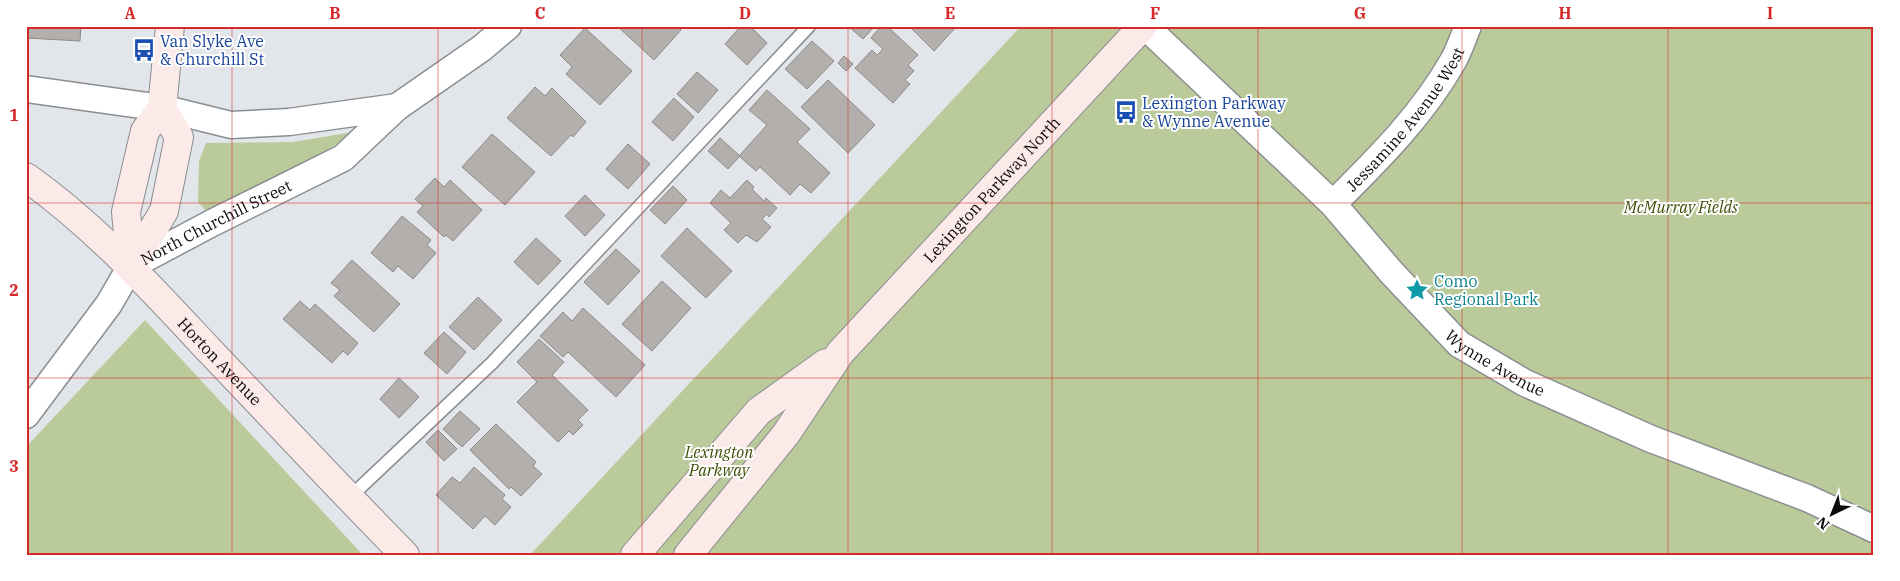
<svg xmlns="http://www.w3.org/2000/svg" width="1900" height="581" font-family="'IBM Plex Serif',serif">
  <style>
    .green { fill: #bbca9a }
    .building { fill: #b3afac; stroke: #8e8a87 }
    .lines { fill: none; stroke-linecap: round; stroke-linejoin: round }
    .lane-casing { stroke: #8a8e91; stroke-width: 15 }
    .street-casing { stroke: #8a8e91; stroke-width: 29 }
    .secondary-casing { stroke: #8a8e91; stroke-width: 30 }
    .lane { stroke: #fff; stroke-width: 12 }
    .street { stroke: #fff; stroke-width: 26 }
    .secondary { stroke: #fceae9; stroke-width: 28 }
    .grid { fill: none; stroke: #d62828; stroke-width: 1; stroke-opacity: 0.55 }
    .labels { text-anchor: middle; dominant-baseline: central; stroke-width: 4; stroke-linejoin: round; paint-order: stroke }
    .transit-label { font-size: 16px; fill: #164399; stroke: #fff; text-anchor: start }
    .street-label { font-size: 16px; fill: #0b0c0d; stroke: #fff }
    .park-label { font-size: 16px; font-style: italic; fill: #3e4e05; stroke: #fff }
    .culture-label { font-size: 16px; fill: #0d838f; stroke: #fff; text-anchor: start }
    .neatline { fill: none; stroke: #d62828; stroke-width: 2 }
    .grid-label { font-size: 16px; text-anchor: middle; font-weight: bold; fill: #d62828 }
  </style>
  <rect width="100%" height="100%" fill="#e2e6ea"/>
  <path class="green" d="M1021,26H1874V555H530Z
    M353,132L317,158L214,211L205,210L198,202L199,161L206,143L293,142Z
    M145,320L363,555H26V447Z"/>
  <path class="building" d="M26,26H81L80,41L26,38Z
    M617,26H677L681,30L654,60Z
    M741,26H750L767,43L747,65L725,44Z
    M848,26H875L863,39Z
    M881,26H887L918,55L908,65L914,71L905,80L910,84L893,103L855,68L872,50L877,55L883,49L871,38Z
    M909,26H957L934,51Z
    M585,28L632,71L600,105L566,74L572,67L560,55Z
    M812,41L834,61L807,89L785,69Z
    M844,56L853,64L846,71L838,63Z
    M697,72L718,90L698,113L677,94Z
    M828,80L875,125L848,153L801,107Z
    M535,87L545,96L552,88L586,122L573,137L571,135L551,156L507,118Z
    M767,90L810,129L797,142L830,173L811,193L800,184L790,195L760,167L756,171L739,156L767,125L749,110Z
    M674,98L694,117L673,141L652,122Z
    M492,134L535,172L505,205L462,167Z
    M720,138L740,156L728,169L708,151Z
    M628,144L650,164L628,189L606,169Z
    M435,178L444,187L450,180L482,210L453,241L446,235L444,237L417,212L423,206L415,199Z
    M747,180L754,187L752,189L764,201L766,198L777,208L769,217L767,214L762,219L771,227L757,242L746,235L738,243L724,230L731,223L710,203L721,190L730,198Z
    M673,186L687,200L665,224L650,210Z
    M585,195L605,215L585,236L565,216Z
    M402,216L431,240L427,245L436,253L413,279L398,266L393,272L371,253Z
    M687,228L732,271L706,298L661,256Z
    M536,238L561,261L538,285L514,262Z
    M616,249L640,271L608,305L584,282Z
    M352,260L400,304L374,332L334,296L340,290L331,283Z
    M662,281L691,308L652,351L622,324Z
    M478,297L502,320L474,350L449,327Z
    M300,301L310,310L315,304L358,343L348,355L343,351L332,363L283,319Z
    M583,308L645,365L616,397L568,352L563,357L540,336L563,312L572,321Z
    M444,332L466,352L447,374L424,353Z
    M539,339L564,362L552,375L588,410L578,420L583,425L573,435L569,431L558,442L517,402L537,382L517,362Z
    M399,378L419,397L399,418L380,399Z
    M460,411L480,429L462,447L443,429Z
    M496,424L536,462L533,466L542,474L521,496L511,487L509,489L470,450Z
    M438,430L457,449L444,461L426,442Z
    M474,467L505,495L502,499L511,507L495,525L485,516L473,529L436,495L452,477L460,483Z"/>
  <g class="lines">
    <defs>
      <path id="lane" d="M349,498L492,363L809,26"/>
      <g id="street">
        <path id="s1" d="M1145,26L1333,204L1391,272L1459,344L1525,383L1651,439L1807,498L1874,529"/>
        <path d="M26,89L162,108L231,125L289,122L397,107"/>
        <path id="s2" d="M1333,204C1377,160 1422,116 1453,61C1459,51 1463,38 1468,26"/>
        <path id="s3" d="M26,415L109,304L131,266L212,223L343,158L397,107L482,48L508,26"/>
      </g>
      <g id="secondary">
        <path id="s4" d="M26,177C95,226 151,288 208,349C274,418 338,487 405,555"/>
        <path d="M131,266L126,212L145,131L162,108L170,26"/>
        <path d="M131,266L164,211L179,137L162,108"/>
        <path d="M635,555L759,411L826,363"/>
        <path id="s5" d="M688,555L786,434L840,353L1143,26"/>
      </g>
    </defs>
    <use href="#lane" class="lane-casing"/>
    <use href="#street" class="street-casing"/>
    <use href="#secondary" class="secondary-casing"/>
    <use href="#lane" class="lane"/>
    <use href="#street" class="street"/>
    <use href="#secondary" class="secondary"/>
  </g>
  <path class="grid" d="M232,26V555M438,26V555M642,26V555M848,26V555M1052,26V555M1258,26V555M1462,26V555M1668,26V555M26,203H1874M26,378H1874"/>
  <defs>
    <symbol id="bus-bare" viewBox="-9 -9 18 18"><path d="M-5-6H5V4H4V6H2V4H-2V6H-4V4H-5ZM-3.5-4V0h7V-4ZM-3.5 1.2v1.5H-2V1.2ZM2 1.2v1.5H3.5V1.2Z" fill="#1a4fb4" stroke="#fff" stroke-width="2.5" paint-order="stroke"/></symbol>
    <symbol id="sight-bare" viewBox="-9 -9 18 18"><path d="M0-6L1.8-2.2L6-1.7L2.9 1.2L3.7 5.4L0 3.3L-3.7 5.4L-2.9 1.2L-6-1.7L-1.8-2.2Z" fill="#0f9aa8" stroke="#fff" stroke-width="2.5" paint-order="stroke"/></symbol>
  </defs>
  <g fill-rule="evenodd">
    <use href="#bus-bare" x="128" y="34" width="32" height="32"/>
    <use href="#bus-bare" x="1110" y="96" width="32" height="32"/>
    <use href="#sight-bare" x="1401" y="274" width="32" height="32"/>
  </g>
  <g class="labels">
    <g class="transit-label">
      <text x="160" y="41">Van Slyke Ave<tspan x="160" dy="18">&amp; Churchill St</tspan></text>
      <text x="1142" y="103">Lexington Parkway<tspan x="1142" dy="18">&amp; Wynne Avenue</tspan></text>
    </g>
    <g class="street-label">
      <text stroke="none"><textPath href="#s2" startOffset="112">Jessamine Avenue West</textPath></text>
      <text stroke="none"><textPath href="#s5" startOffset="476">Lexington Parkway North</textPath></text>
      <text stroke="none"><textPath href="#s3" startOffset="278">North Churchill Street</textPath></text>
      <text stroke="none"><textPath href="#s1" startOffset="488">Wynne Avenue</textPath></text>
      <text stroke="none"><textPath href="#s4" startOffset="268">Horton Avenue</textPath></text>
    </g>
    <g class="park-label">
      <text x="1681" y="207">McMurray Fields</text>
      <text x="719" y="452">Lexington<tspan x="719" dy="18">Parkway</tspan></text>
    </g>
    <g class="culture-label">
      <text x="1434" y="281">Como<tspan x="1434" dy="18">Regional Park</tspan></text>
    </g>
  </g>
  <rect width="1900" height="581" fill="none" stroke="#ffffff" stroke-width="55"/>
  <g transform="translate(1832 514) rotate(223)" stroke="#ffffff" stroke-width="4" paint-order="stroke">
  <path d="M0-4L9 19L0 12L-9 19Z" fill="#0b0c0d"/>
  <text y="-8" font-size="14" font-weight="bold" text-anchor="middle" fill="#0b0c0d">N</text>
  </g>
  <rect x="28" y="28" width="1844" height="526" class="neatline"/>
  <g class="grid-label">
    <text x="130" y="19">A</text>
    <text x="335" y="19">B</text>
    <text x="540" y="19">C</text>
    <text x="745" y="19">D</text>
    <text x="950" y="19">E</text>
    <text x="1155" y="19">F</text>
    <text x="1360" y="19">G</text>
    <text x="1565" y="19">H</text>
    <text x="1770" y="19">I</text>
    <text x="14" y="121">1</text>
    <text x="14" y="296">2</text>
    <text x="14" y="472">3</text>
  </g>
</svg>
